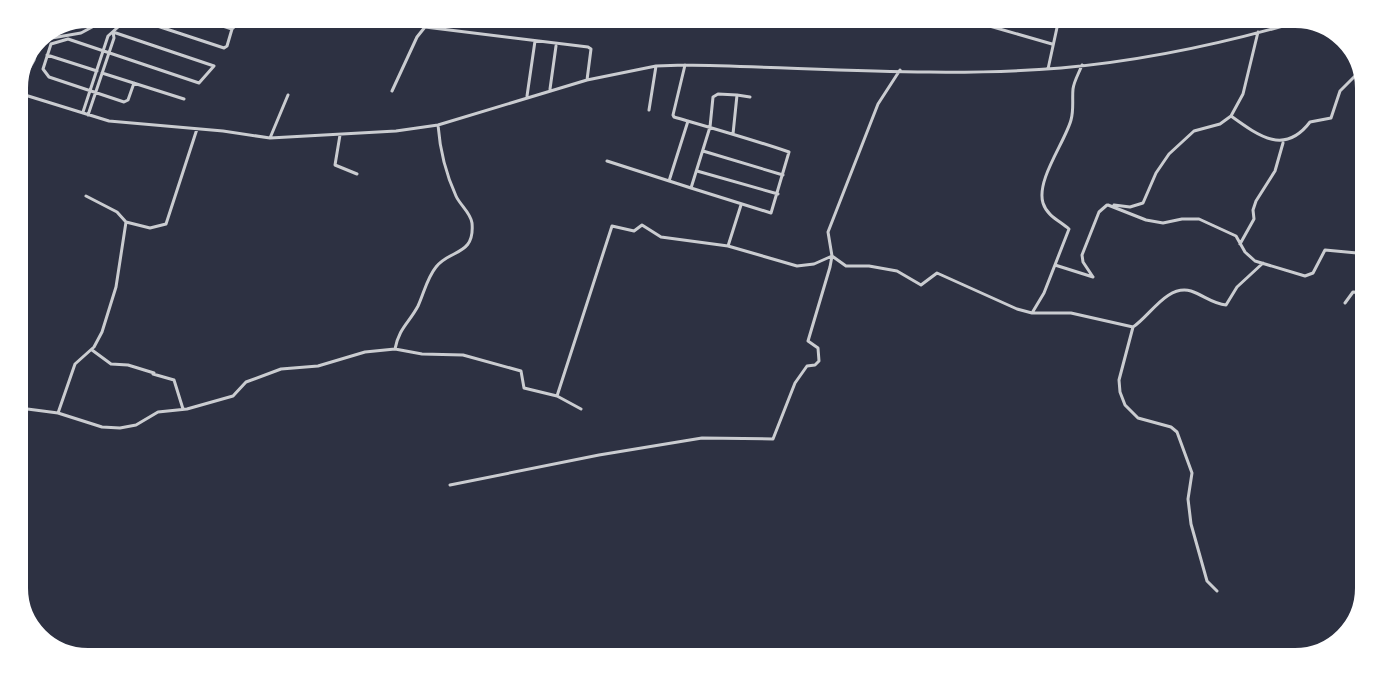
<svg xmlns="http://www.w3.org/2000/svg" width="1383" height="676" font-family="Ubuntu,sans-serif">
  <style>
    .lines { fill: none; stroke-linecap: round; stroke-linejoin: round }
    .minor { stroke: #caccd0; stroke-width: 3 }
    .rim { fill: none; stroke: #fff; stroke-width: 4 }
  </style>
  <rect width="100%" height="100%" fill="#2d3142"/>
  <g class="lines">
    <path class="minor" d="M182,13L232,29
      M130,17L224,48L227,46L232,29L241,21L243,13
      M407,17L424,27
      M978,18L979,23L1052,44
      M218,24L221,13
      M113,32L214,66L199,83L68,39L51,44L43,69L49,77L124,102L128,100L134,83
      M1258,32L1243,94L1231,116C1260,137 1285,155 1310,122L1331,118L1340,91L1355,76L1364,62
      M47,55L97,71
      M685,65L673,115L674,117C712,128 751,139 789,152L771,213L691,188L710,127L713,97L718,94L737,95
      M1048,69L1058,23L1048,18
      M102,73L184,99
      M550,89L556,46
      M12,91L109,121L223,131L270,138L396,131L438,125L587,80L656,66L685,65C810,67 936,78 1061,68C1142,61 1226,43 1304,20
      M392,91L417,37L425,27L588,47L591,49L587,80
      M527,96L535,41
      M12,99L34,60L40,40L81,33L120,12
      M649,110L656,66
      M83,112L108,36L135,12
      M88,115L114,38L113,32
      M733,134L737,95L750,97
      M340,135L335,165L357,174
      M270,138L288,95
      M703,151L783,175
      M607,161L691,188
      M697,171L778,194
      M669,181L688,121
      M1108,205L1146,220L1163,223L1182,219H1199L1236,236L1245,252L1255,261L1305,276L1313,273L1325,250L1357,253L1369,228
      M1114,205L1130,207L1143,203L1156,173L1169,154L1194,131L1220,124L1231,116
      M126,222L150,228L166,224L197,129
      M1240,244L1254,219L1253,210L1256,201L1275,171L1283,143
      M728,246L741,205
      M832,256L846,266H869L897,271L921,285L937,273L1017,309L1032,313H1071L1133,327C1150,316 1167,284 1191,291C1203,295 1213,304 1226,305L1237,287L1263,263
      M1055,265L1093,277
      M1093,277L1083,262L1082,255L1099,212L1107,205
      M1345,303L1353,292L1368,293
      M1032,313L1044,293L1069,229C1060,221 1047,216 1043,203C1036,180 1065,142 1071,120C1074,110 1072,99 1073,89C1074,81 1079,73 1082,65
      M1133,327L1119,380L1120,392L1125,405L1138,418L1171,427L1177,432L1192,473L1188,499L1191,524L1207,581L1217,591
      M395,349L422,354L463,355L521,371L524,388L557,396L581,409
      M92,350L111,364L128,365L154,373
      M153,374L174,380L183,409
      M557,396L612,226L634,231L642,225L661,237L728,246L797,266L814,264L832,256
      M12,407L58,413L102,427L120,428L136,425L158,412L187,409L233,396L246,382L281,369L318,366L365,352L395,349C399,328 409,323 418,306C424,293 427,278 436,267C450,249 475,256 472,223C471,213 460,205 456,196C445,172 440,151 438,125
      M58,413L75,364L94,347L102,332L116,287L126,222L117,212L86,196
      M450,485L599,455L702,438L773,439L795,383L807,366L815,365L819,361L818,348L808,341L830,267L832,256L828,232L878,104L900,70"/>
  </g>
  <path d="M0 0H1383V676H0ZM88 26H1295A62 62 0 0 1 1357 88V588A62 62 0 0 1 1295 650H88A62 62 0 0 1 26 588V88A62 62 0 0 1 88 26Z" fill="#fff" fill-rule="evenodd"/>
  <path class="rim" d="M88 26H1295A62 62 0 0 1 1357 88V588A62 62 0 0 1 1295 650H88A62 62 0 0 1 26 588V88A62 62 0 0 1 88 26Z"/>
</svg>
